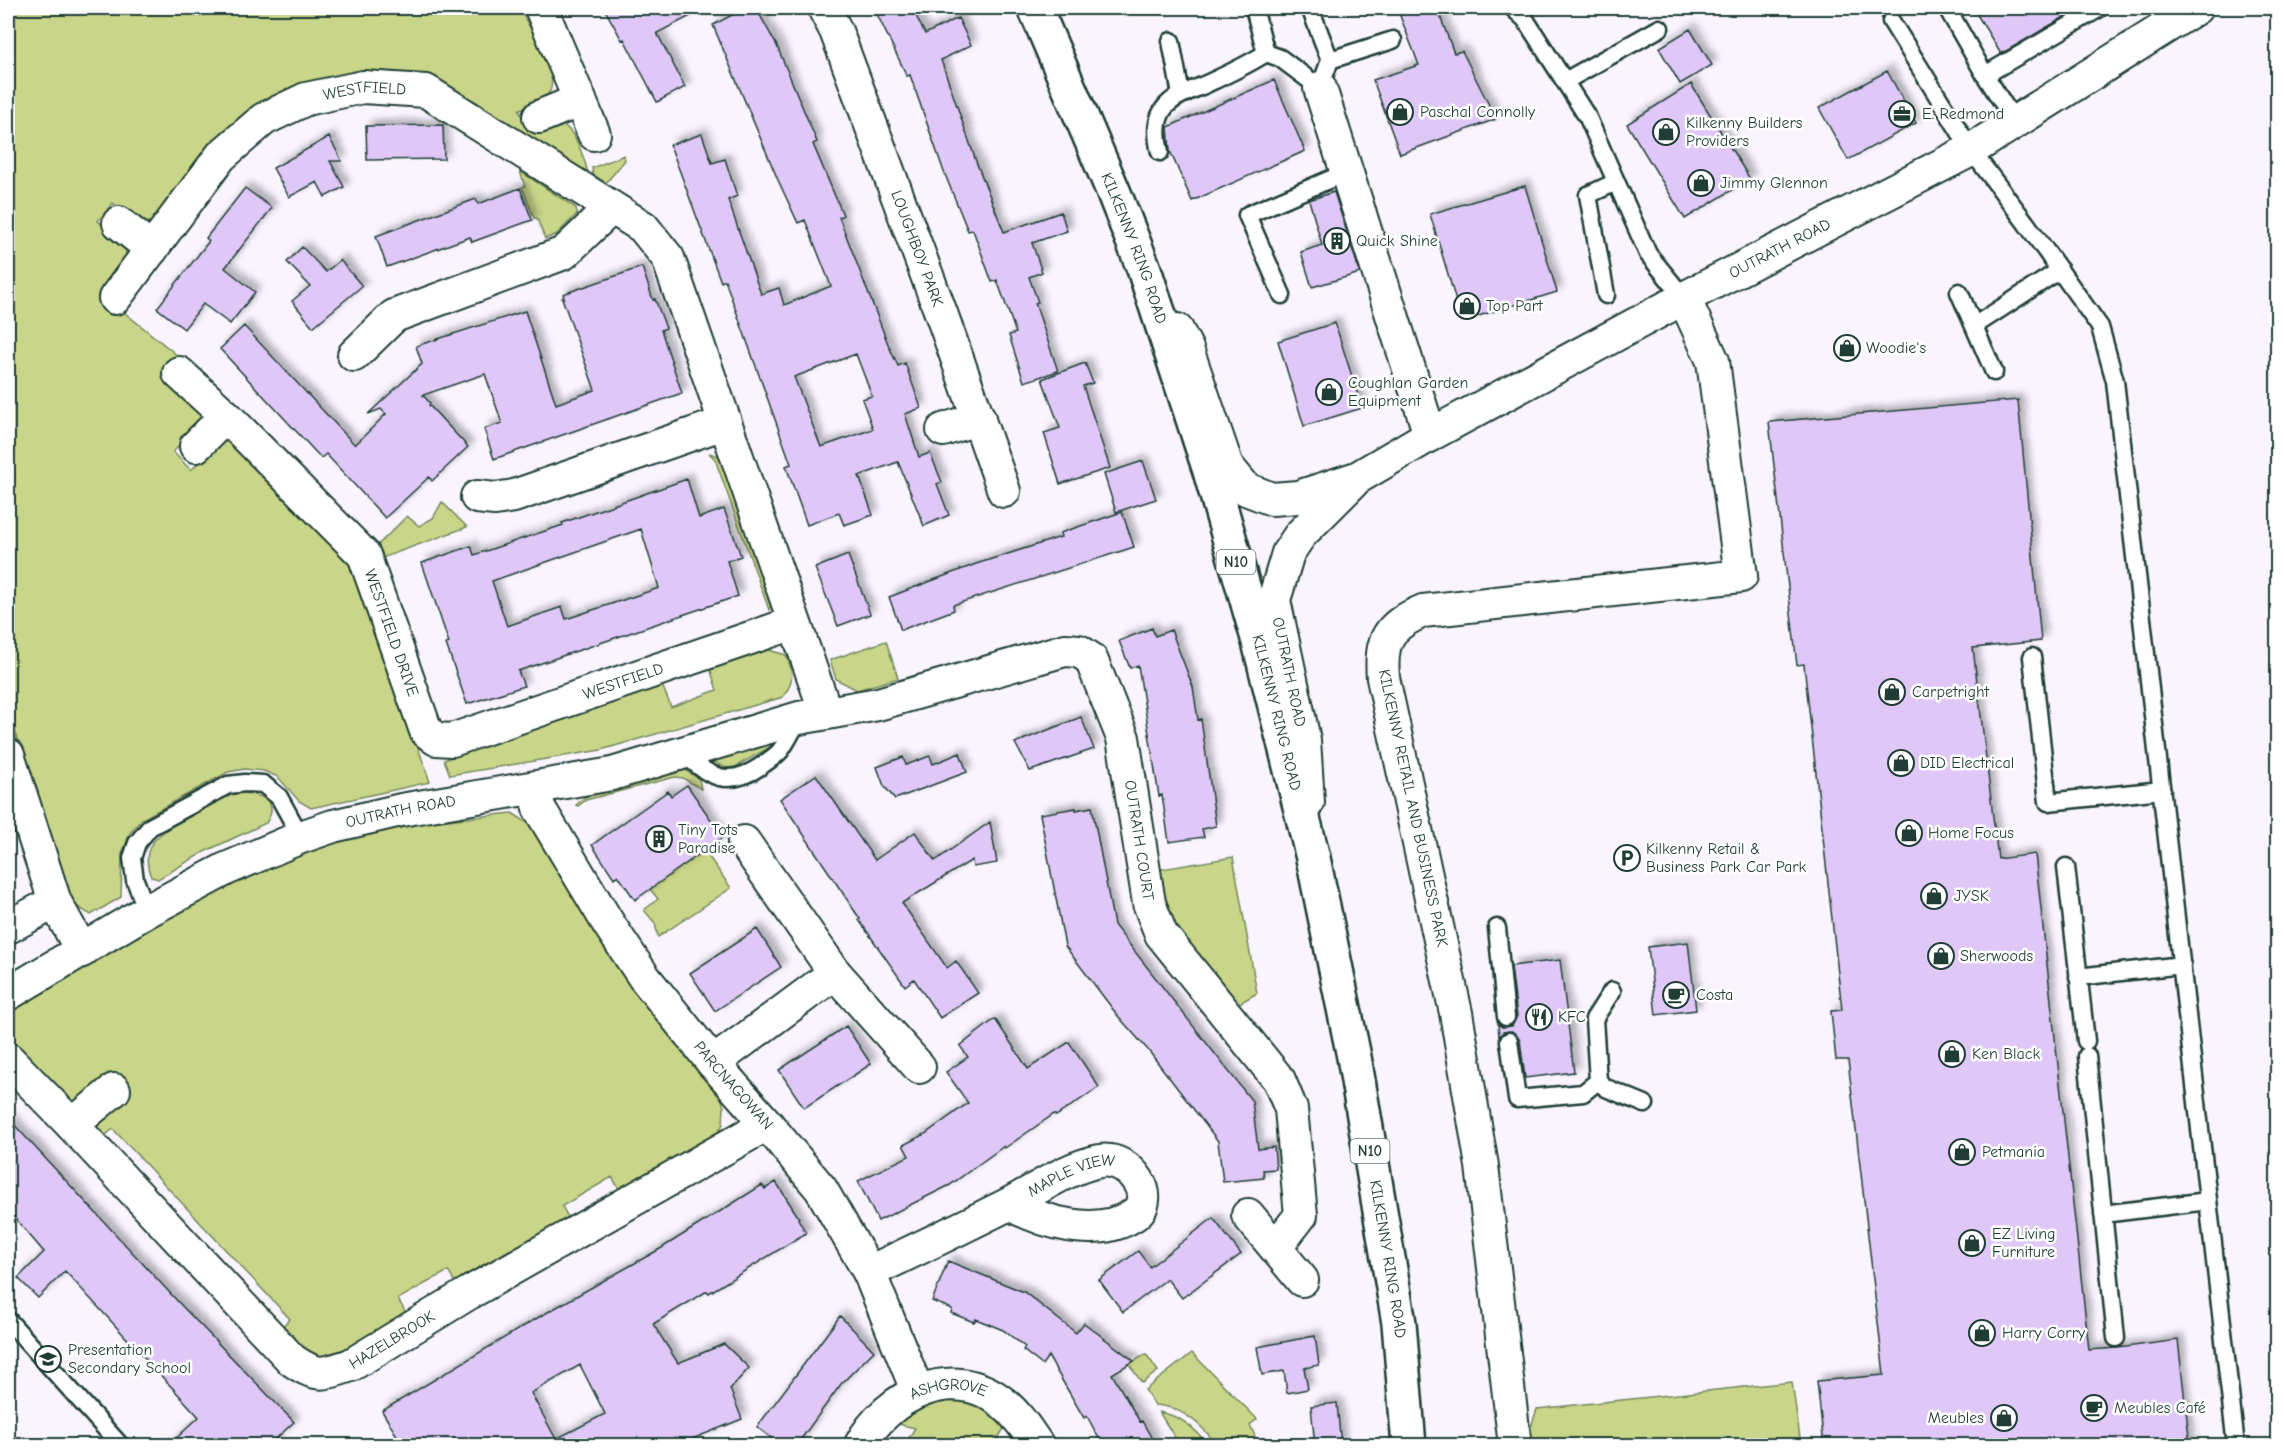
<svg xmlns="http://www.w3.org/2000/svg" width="2285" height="1453" font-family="'Comic Neue',sans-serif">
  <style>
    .green { fill: #c9d588; stroke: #74895e; stroke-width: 1.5 }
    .building { fill: #dfc8f8; stroke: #1f3d34; stroke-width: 1.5; fill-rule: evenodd; filter: url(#shadow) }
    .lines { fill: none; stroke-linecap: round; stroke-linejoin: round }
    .service-casing { stroke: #1f3d34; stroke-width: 21 }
    .minor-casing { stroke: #1f3d34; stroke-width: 36 }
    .trunk-casing { stroke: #1f3d34; stroke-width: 38 }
    .service { stroke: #fff; stroke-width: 16 }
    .minor { stroke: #fff; stroke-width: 32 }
    .trunk { stroke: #fff; stroke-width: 33 }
    .labels { text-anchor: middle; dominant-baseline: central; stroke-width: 5; stroke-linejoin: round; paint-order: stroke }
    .shield { fill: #fff; stroke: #627771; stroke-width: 1.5 }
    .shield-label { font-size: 15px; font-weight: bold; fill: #1f3d34 }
    .street-label { font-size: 16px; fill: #1f3d34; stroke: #fff }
    .poi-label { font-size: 16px; fill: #1f3d34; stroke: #fff; text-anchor: start }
  </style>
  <defs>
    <filter id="shadow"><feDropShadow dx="5.5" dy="-5.5" stdDeviation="3" flood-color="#0004"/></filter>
  </defs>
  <rect width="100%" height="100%" fill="#f9f4fe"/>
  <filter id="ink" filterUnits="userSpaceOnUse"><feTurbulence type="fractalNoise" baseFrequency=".0167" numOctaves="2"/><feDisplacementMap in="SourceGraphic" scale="12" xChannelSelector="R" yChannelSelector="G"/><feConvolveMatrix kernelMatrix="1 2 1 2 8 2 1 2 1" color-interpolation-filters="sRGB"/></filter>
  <g filter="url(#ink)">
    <path class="green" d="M8,8H519C528,25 563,77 548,94C540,102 527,105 519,110L528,131C536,129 547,123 555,123C576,123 585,163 590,179L368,73L322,79L282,94L160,217C138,231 130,217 113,203L98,221C104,227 112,233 119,240C138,258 115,279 104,296L182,359L164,379L201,416L202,422L173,452L191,470L221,441L228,442L354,563L430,782L311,808L299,801L278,777L264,771L245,769L228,772L142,819L130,833L122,854L121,897L91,915L71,903L8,711Z
      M624,155L625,160L606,183L593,175L592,168Z
      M520,171L576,208L577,214L557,234L545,239L537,218H534L522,187L525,186Z
      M709,453L719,456L773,601L769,610L715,459Z
      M442,502L467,527L382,558V553L378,545L407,516L419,526L433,518Z
      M886,641L898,678L857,690L836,679L830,660Z
      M765,649L786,655C794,672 794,682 783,697L601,750L450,775L444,760L660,680L671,707L717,690L708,662Z
      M771,742L770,747L735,767L726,768L711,761Z
      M685,770L699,779L701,789L683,778L675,777L586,800L578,806L576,805L585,797Z
      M235,793C253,793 283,797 266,823L204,852L158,879L151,877C147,867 145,856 151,845C161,826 215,804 235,793Z
      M512,813L531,825L616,964L666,1031L721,1097L724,1107L723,1124L713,1141L621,1192L612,1177L562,1206L570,1221L457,1286L448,1271L398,1299L407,1315L330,1359L318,1363L277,1331L290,1319L113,1129L100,1140L95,1130V1122L124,1094L107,1076L81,1099L70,1104L58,1100L8,1044V1009L180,908L232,881L335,840L403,825Z
      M704,850L731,888L658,937L655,923L644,910L658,899L650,889Z
      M1233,857L1257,993L1231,1008L1167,923L1156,870Z
      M1192,1353L1257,1419L1250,1425L1259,1445H1217C1202,1425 1182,1406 1155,1405L1145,1390Z
      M1146,1354L1158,1371L1142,1383L1129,1364Z
      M1792,1382L1801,1445H1533L1531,1427L1537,1409Z
      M969,1398L1007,1423L996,1442L998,1445L904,1446L915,1428L894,1423L925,1401Z
      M1159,1412C1181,1416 1195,1428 1208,1445L1179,1444Z"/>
    <path class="building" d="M604,8H706L657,33L685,87L657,102L624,39L622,40Z
      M745,8H756L777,46L817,142L813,144L843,215L839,217L888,344L898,366L905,363L921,408L905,414L919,457L930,453L942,482L937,484L949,515L924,526L898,462L859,476L873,515L844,525L839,513L807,525L786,466L791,464L725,280L721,282L670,145L702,134L712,163L725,159L737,196L728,200L761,294L779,288L784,305L831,286L805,220L798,223L778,180L713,25ZM856,354L872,396L862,399L873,429L821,447L794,377Z
      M874,8H912L925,34L958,18L971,45L941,60L977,164L1004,232L1061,212L1067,231L1032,243L1042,272L1029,277L1038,302L1035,303L1058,371L1024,382L1009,335L1016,333L997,280L992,282L973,230L968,231L944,172L910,75L907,76Z
      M1397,8H1437L1454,53L1462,51L1496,119L1400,154L1373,80L1419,65Z
      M1973,8H2080L2001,54Z
      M1690,29L1712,65L1680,84L1659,48Z
      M1887,71L1916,123L1848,160L1819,108Z
      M1274,80L1305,151L1192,201L1170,151L1168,127Z
      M1691,84L1750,179L1685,219L1627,124Z
      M443,125L444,159L367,160L366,126Z
      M329,137L342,161H330L344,187L325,197L317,182L289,197L273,168Z
      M1525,186L1557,292L1462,321L1430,214Z
      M245,188L272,208L225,268L255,292L230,324L203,304L184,329L157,308L209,241L206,238Z
      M520,188L532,220L472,242L470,237L387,267L376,236L476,199L478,204Z
      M1334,192L1360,273L1312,287L1301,252L1322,245L1309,200Z
      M302,247L326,272L340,260L362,286L313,327L292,301L310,286L287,262Z
      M642,267L653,300L655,299L666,328L661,330L682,393L494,459L484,429L502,423L485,374L423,395L430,403L429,405L468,447L432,481L429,477L385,518L326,454L321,458L220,349L244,326L355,445L386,414L381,409L368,414L422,364L416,346L525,311L556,404L595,390L562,298H564L563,294Z
      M1335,323L1362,408L1304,426L1278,341Z
      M1085,363L1093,383L1083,386L1110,468L1060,484L1044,433L1060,428L1042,379Z
      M2018,400L2041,641L1973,648L1998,859L2035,854L2089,1350L2118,1348L2178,1340L2190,1446H1824L1817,1381L1884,1375L1848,1060H1836L1831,1011L1842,1010L1804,664L1797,665L1769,422Z
      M1143,461L1156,499L1116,512L1104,474Z
      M687,479L699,518L724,509L741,556L727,561L738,596L518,671L524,686L467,704L446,644L449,643L422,563L471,546L474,555L563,525L562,523ZM641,529L659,588L566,619L562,607L507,626L492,581Z
      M1122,512L1134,547L953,605L954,610L901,630L889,597L976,564L1061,537L1060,533Z
      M848,555L870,614L838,626L815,568Z
      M1152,628L1155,636L1171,630L1193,687L1198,720L1201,719L1216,826L1202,829L1204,837L1169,842L1162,795L1159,796L1138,665L1130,668L1119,641Z
      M1081,717L1094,749L1030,771L1015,743Z
      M960,753L967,772L895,799L884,786L877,767L903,757L906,765L930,756L933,764Z
      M816,775L875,860L915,832L935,861L990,822L997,863L973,867L972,860L902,903L947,968L956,961L978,993L940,1018L914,979L905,986L859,920L860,919L780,799Z
      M687,785L723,837L635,900L618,875L614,878L592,845L668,791L671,796Z
      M1092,807L1114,925L1252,1101L1258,1149L1274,1147L1276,1169L1263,1170L1264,1178L1223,1182L1218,1141L1148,1050L1118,1016L1065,946L1040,814L1076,808V810Z
      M757,929L781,967L715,1011L690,973Z
      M1688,942L1696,1010L1656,1015L1648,947Z
      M1560,960L1574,1072L1525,1078L1520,1040L1512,1031L1503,1032L1499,1037L1498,1024L1502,1027L1512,1026L1517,1016L1511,966Z
      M995,1019L1028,1069L1069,1042L1099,1087L1056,1116L1054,1114L1005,1148L1004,1146L950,1185L878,1221L858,1181L909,1156L903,1145L925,1134L968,1103L946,1072L968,1057L960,1046Z
      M846,1026L871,1064L804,1108L779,1070Z
      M8,1118L182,1306L294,1422L268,1446H168L199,1417L65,1271L38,1298L18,1278L44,1252L8,1210Z
      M776,1182L799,1218L798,1219L806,1233L709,1293L707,1291L653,1324L678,1363L724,1344L749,1368L730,1389L742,1419L675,1446H403L382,1411L539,1317L660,1249L762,1185L765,1189ZM580,1365L605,1414L556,1439L531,1393Z
      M1213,1218L1241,1254L1182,1298L1167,1279L1123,1312L1099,1280L1138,1251L1150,1267Z
      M948,1261L1024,1292L1076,1333L1084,1323L1134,1361L1112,1374L1140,1422L1142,1421L1156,1446H1103L1087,1416L1084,1418L1048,1356L1042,1365L1023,1350L1025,1347L1003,1330L976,1319L974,1322L951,1313L952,1309L932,1301Z
      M840,1316L874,1351L841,1384L796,1446H782L757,1427Z
      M1315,1336L1319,1365L1304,1368L1308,1389L1287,1393L1284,1371L1262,1375L1257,1347Z
      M1337,1403L1341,1446H1315L1311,1406Z"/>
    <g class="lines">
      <defs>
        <path id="service" d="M1254,8L1266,53
          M1513,8L1525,19L1588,118L1648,254L1684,298
          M1947,8L1985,75L2015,122
          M1891,21L1971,150L2026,223L2100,327L2115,381L2236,1446
          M1171,41L1181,95
          M1330,60L1393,40
          M1985,75L2100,8
          M1565,81L1660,28
          M1160,152C1156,136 1154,117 1168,104C1177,95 1192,90 1204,85C1226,75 1246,66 1266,53L1280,58L1320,88L1330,60L1310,8
          M1959,292L1994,372
          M1282,295L1247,215L1347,172
          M1606,295L1588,195L1616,182
          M1974,326L2060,270
          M2032,657L2048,802L2162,790
          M683,752C708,778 729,788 761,766C767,761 775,757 780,751C787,742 793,729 799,718
          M2066,867L2086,1041
          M147,911L135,880L132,858L137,843L150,827L228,785L245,783L263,784L279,797L301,837
          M1497,928L1506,1017
          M2078,977L2182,965
          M1509,1041L1517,1099L1583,1093L1598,1081L1594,1019L1612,991
          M2087,1056L2116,1338
          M1598,1081L1606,1088L1645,1104
          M2103,1214L2208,1201
          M8,1320L121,1446"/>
        <g id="minor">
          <path d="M541,8L594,134"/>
          <path id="s1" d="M824,8L836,31L941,313L1004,491"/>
          <path d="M1320,88L1430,435"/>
          <path d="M539,117L580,100"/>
          <path d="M119,223L152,249"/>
          <path id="s2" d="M115,298L221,156L264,119L306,99L363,87L426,91L643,227L668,258L826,713"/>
          <path id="s3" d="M1177,330L1187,349L1227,466L1246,489L1272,499L1298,497L1357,478L1430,435L1684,298L1971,150L2196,8"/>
          <path d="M354,355L394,316L564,253L611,208"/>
          <path id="s4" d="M179,373L226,416L364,555L426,731L436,739L452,740L794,623"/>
          <path d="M943,430L979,418"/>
          <path d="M196,446L226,416"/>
          <path d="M477,497L495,499L514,496L724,423"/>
          <path d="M8,755L55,902L82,951"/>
          <path id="s5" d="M535,788L539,808L608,923L644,977L713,1063L767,1124L821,1189L869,1272L917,1390"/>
          <path d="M1308,802L1304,740L1274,600L1288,553L1300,535L1352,483"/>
          <path d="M744,842L835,973L919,1067"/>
          <path d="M8,927L55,902"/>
          <path id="s6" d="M8,994L147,911L226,869L301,837L333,826L401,810L612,774L799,718L878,704L1065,650L1079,651L1091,659L1123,738L1149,903L1161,934L1279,1080L1291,1109L1301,1215L1276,1247"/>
          <path id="s7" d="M8,1059L72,1125L292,1360C317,1377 322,1375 351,1365L469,1293L767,1124"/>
          <path d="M713,1063L835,973"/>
          <path d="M72,1125L114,1090"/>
          <path d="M1248,1215L1302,1280"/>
          <path id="s8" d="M869,1272C916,1250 963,1227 1009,1204C1038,1189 1068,1167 1100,1161C1130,1156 1160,1199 1132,1216C1096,1238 1044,1223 1010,1204"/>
          <path id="s9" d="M860,1446C887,1395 953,1362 1003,1403C1018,1415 1027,1430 1038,1446"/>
          <path d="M1515,1446L1482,1166L1456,1013L1383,678C1380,639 1388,626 1423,611L1741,576L1713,361L1684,298"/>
        </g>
        <g id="trunk">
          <path id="s10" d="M1035,8L1114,193L1144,269L1210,471L1259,642L1313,858L1354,1057L1399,1323L1409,1446"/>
        </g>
      </defs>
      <use href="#service" class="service-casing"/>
      <use href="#minor" class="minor-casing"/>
      <use href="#trunk" class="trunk-casing"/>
      <use href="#service" class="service"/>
      <use href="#minor" class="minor"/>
      <use href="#trunk" class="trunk"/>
    </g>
  </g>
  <defs>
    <symbol id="shop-ring" viewBox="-11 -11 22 22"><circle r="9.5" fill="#fff" stroke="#1f3d34" stroke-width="1.5"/><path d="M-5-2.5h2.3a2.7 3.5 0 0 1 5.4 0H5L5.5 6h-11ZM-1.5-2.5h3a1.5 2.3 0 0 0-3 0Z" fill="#1f3d34"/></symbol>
    <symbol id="office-ring" viewBox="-11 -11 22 22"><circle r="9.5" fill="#fff" stroke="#1f3d34" stroke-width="1.5"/><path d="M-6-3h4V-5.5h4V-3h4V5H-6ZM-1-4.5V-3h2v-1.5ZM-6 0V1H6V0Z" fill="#1f3d34"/></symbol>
    <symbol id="building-ring" viewBox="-11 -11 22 22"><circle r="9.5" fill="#fff" stroke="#1f3d34" stroke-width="1.5"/><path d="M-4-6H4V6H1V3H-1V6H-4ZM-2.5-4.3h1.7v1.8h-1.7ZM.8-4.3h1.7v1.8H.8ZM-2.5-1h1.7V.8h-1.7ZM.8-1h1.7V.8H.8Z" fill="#1f3d34"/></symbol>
    <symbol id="parking-ring" viewBox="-11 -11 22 22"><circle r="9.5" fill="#fff" stroke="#1f3d34" stroke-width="1.5"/><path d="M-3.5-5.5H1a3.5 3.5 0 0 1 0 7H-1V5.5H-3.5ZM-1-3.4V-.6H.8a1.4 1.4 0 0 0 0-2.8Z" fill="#1f3d34"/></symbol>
    <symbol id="cafe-ring" viewBox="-11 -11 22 22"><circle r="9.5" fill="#fff" stroke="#1f3d34" stroke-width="1.5"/><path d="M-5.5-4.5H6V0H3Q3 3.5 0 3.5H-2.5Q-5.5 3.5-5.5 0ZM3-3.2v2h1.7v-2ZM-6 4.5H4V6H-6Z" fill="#1f3d34"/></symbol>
    <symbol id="restaurant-ring" viewBox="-11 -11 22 22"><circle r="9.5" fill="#fff" stroke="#1f3d34" stroke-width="1.5"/><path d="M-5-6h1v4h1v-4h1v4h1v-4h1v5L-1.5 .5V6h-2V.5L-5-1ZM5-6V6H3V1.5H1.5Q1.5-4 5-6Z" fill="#1f3d34"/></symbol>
    <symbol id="school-ring" viewBox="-11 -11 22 22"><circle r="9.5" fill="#fff" stroke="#1f3d34" stroke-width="1.5"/><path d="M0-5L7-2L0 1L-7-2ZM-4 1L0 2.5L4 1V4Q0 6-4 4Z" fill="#1f3d34"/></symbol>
  </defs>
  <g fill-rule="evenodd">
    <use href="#shop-ring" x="1385" y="97" width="30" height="30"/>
    <use href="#office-ring" x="1887" y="99" width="30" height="30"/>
    <use href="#shop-ring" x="1651" y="117" width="30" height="30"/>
    <use href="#shop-ring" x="1686" y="168" width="30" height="30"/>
    <use href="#building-ring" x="1322" y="226" width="30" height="30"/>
    <use href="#shop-ring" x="1452" y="291" width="30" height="30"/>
    <use href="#shop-ring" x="1832" y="333" width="30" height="30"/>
    <use href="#shop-ring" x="1314" y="377" width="30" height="30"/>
    <use href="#shop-ring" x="1877" y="677" width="30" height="30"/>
    <use href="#shop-ring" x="1886" y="748" width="30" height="30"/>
    <use href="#shop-ring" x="1894" y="818" width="30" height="30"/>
    <use href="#building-ring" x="644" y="824" width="30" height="30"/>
    <use href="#parking-ring" x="1612" y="843" width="30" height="30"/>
    <use href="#shop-ring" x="1919" y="881" width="30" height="30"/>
    <use href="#shop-ring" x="1926" y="941" width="30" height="30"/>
    <use href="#cafe-ring" x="1661" y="980" width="30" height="30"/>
    <use href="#restaurant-ring" x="1524" y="1002" width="30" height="30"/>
    <use href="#shop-ring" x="1937" y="1039" width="30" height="30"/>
    <use href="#shop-ring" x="1947" y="1137" width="30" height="30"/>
    <use href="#shop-ring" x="1957" y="1228" width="30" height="30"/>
    <use href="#shop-ring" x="1967" y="1318" width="30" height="30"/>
    <use href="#school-ring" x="33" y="1344" width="30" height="30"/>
    <use href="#cafe-ring" x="2079" y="1393" width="30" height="30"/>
    <use href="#shop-ring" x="1989" y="1403" width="30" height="30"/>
  </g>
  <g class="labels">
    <g class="shield">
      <rect x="1216.5" y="550" width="39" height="24" rx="4.5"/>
      <rect x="1350.5" y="1139" width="39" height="24" rx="4.5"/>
    </g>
    <g class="shield-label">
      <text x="1236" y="562">N10</text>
      <text x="1370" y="1151">N10</text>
    </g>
    <g class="street-label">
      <text stroke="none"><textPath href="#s2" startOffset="340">WESTFIELD</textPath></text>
      <text stroke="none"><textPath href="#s1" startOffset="258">LOUGHBOY PARK</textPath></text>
      <text stroke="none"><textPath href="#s10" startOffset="260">KILKENNY RING ROAD</textPath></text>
      <text stroke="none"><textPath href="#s3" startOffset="772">OUTRATH ROAD</textPath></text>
      <text stroke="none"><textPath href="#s4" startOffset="342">WESTFIELD DRIVE</textPath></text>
      <text transform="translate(1289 672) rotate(78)">OUTRATH ROAD</text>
      <text stroke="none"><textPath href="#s4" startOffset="656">WESTFIELD</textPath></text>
      <text stroke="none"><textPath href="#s10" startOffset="746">KILKENNY RING ROAD</textPath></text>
      <text transform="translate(1413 808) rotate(78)">KILKENNY RETAIL AND BUSINESS PARK</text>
      <text stroke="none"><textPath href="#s6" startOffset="436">OUTRATH ROAD</textPath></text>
      <text stroke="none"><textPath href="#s6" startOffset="1338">OUTRATH COURT</textPath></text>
      <text stroke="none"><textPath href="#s5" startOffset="360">PARCNAGOWAN</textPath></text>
      <text stroke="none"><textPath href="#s8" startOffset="225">MAPLE VIEW</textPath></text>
      <text stroke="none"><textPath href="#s10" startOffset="1304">KILKENNY RING ROAD</textPath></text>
      <text stroke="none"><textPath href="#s7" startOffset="525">HAZELBROOK</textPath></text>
      <text stroke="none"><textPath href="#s9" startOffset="112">ASHGROVE</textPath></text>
    </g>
    <g class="poi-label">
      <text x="1420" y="112">Paschal Connolly</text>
      <text x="1922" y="114">E. Redmond</text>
      <text x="1686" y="123">Kilkenny Builders<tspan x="1686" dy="18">Providers</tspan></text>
      <text x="1720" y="183">Jimmy Glennon</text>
      <text x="1356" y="241">Quick Shine</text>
      <text x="1486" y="306">Top Part</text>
      <text x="1866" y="348">Woodie's</text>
      <text x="1348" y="383">Coughlan Garden<tspan x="1348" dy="18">Equipment</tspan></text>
      <text x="1912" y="692">Carpetright</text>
      <text x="1920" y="763">DID Electrical</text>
      <text x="678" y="830">Tiny Tots<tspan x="678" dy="18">Paradise</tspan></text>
      <text x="1928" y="833">Home Focus</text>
      <text x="1646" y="849">Kilkenny Retail &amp;<tspan x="1646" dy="18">Business Park Car Park</tspan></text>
      <text x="1954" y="896">JYSK</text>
      <text x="1960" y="956">Sherwoods</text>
      <text x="1696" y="995">Costa</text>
      <text x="1558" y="1017">KFC</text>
      <text x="1972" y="1054">Ken Black</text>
      <text x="1982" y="1152">Petmania</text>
      <text x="1992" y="1234">EZ Living<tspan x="1992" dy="18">Furniture</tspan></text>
      <text x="2002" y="1333">Harry Corry</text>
      <text x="68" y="1350">Presentation<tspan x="68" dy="18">Secondary School</tspan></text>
      <text x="2114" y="1408">Meubles Café</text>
      <text x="1984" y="1418" text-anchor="end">Meubles</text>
    </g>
  </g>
  <rect width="2285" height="1453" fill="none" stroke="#fff" stroke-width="30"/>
  <rect x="15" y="15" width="2255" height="1423" fill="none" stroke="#1f3d34" stroke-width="2" filter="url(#ink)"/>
</svg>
